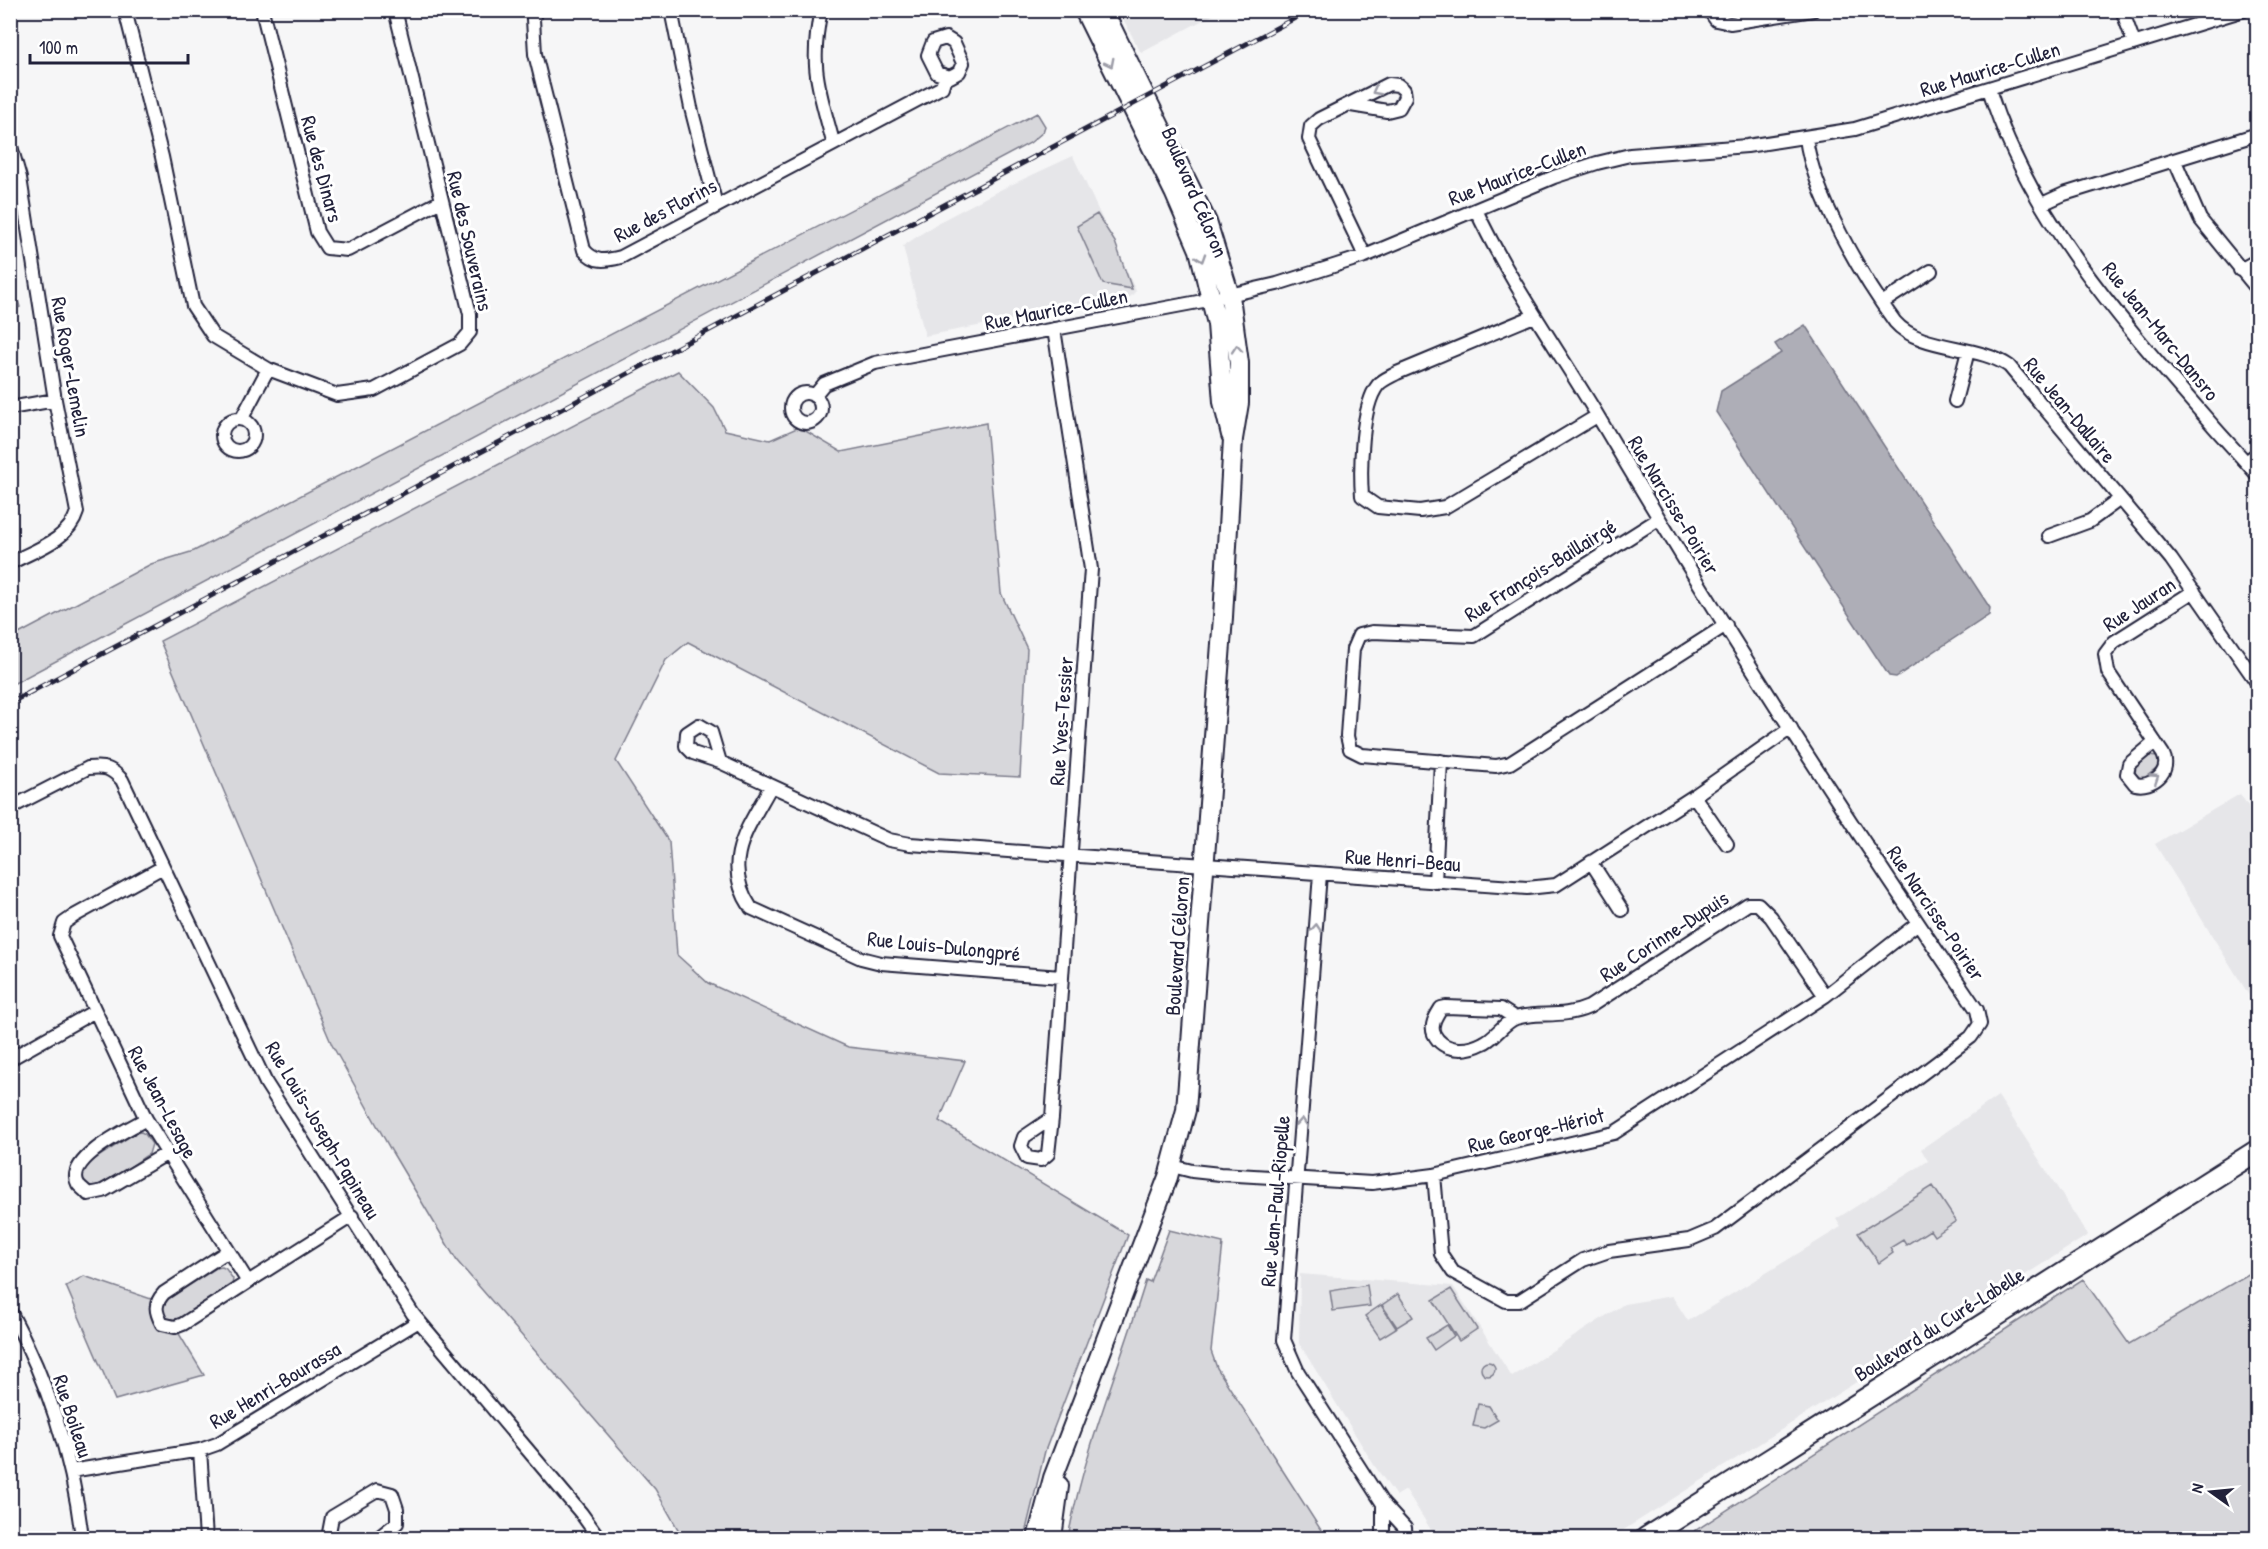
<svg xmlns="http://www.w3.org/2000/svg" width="2268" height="1549" font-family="'Patrick Hand',sans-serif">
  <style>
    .built { fill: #e6e6e9 }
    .green { fill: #d7d7db; stroke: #7c7c8b; stroke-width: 1.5 }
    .water { fill: #aeaeb7; stroke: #767685; stroke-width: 1.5 }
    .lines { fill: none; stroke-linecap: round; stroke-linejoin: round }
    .street-casing { stroke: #22223b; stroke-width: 16 }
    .secondary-casing { stroke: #22223b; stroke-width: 22 }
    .primary-casing { stroke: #22223b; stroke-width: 24 }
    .street { stroke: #fff; stroke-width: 12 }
    .secondary { stroke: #fff; stroke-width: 18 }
    .primary { stroke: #fff; stroke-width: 20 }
    .rail-casing { stroke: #22223b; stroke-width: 5 }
    .rail { stroke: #fff; stroke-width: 3; stroke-dasharray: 9; stroke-linecap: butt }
    .oneway { stroke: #9c9ca7 }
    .labels { text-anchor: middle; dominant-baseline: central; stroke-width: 6; stroke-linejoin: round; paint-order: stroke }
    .street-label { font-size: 21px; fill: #22223b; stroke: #fff }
  </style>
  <rect width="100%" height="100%" fill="#f6f6f7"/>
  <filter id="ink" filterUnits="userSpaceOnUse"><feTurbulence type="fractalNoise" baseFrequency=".0167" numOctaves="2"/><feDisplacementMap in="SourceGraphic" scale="12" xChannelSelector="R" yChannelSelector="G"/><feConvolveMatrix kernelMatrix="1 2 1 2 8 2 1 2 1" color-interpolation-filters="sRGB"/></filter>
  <g filter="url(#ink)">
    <path class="built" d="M1119,11H1220L1141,53Z
      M1073,156L1136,291L1130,297L925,336L903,246L939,222L1000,190Z
      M2240,794L2257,819V1008L2155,844Z
      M1998,1096L2088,1235L1611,1538H1436L1406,1490L1396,1496L1374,1465L1299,1343L1300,1274L1453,1286L1512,1377L1624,1304L1672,1296L1688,1321L1841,1227L1836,1219L1928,1161L1921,1149Z"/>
    <path class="green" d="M1037,113L1045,126L1043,132L1030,143L11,685V638L151,564L194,551Z
      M1097,214L1115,242L1132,289L1103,284L1077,226Z
      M11,280L20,307L11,311H10Z
      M678,371L714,408L725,430L770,440L799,427L841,452L986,423L1001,593L1027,649L1020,777L939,773L688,642L666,660L616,761L669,842L677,955L708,983L848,1047L965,1061L939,1121L1128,1235L1045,1451L1024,1538H683L655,1489L457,1261L392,1152L332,1045L160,641Z
      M2149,756L2157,757L2159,767L2144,778H2140L2135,773L2136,767Z
      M141,1132L145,1134L152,1144L149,1154C139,1160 101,1189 90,1186C85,1184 83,1179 81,1175L84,1166L135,1133Z
      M1933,1186L1956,1221L1934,1236L1930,1230L1906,1245L1903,1240L1890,1248L1893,1253L1879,1263L1858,1233Z
      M1169,1230L1223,1243L1211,1351L1217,1368L1326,1538H1068C1084,1450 1120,1366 1146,1280L1150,1282Z
      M222,1267L226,1269L233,1279L232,1285C221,1293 182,1324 171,1320C166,1319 164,1314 161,1310L165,1301L216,1268Z
      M2257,1269V1538H1684L2083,1279L2129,1344Z
      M84,1276L157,1301L156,1312L175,1327L204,1375L115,1400L66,1286Z
      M1367,1285L1370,1306L1333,1311L1330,1291Z
      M1451,1289L1477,1329L1459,1341L1433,1300Z
      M1398,1294L1413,1317L1397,1327L1382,1305Z
      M1381,1305L1396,1328L1380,1338L1365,1316Z
      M1447,1325L1454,1336L1434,1350L1426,1338Z
      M1481 1369a7 7 0 1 1 14 0a7 7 0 1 1-14 0Z
      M1478,1404L1489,1406L1498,1420L1484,1428L1473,1426Z"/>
    <path class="water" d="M1805,325L1990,608L1989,615L1896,677L1889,676L1716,412L1721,391L1781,353L1775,344Z"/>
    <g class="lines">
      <defs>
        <path id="street" d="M125,10L162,157L193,306L213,336L268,369L337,395L374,390L460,344L470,332V314L395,10
          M262,10L317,232L327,248L348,250L441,201
          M536,10L533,19L535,54L584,250C595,263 605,261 621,257L942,87L945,77
          M671,10L691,108L716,205
          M821,10C809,67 819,89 833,142
          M1709,10L1716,20L1730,23L1813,10
          M2122,10L2134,43
          M946,38L954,43L963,63L959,72L950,77L937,73L928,55L933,42Z
          M1989,89C2029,220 2127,327 2215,428C2229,444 2244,459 2258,476
          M1351,105L1387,111L1399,108L1405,97L1404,90L1398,85L1389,84L1319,119L1311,126L1309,139L1365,256
          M1806,138C1813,194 1862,277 1895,322C1920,351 1977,344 2009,366L2171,559L2258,684
          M10,143L20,178L55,400L77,512C69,540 35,550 10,563
          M2175,161L2200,219L2258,290
          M2042,204L2064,194L2258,134
          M2240,270L2258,260
          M1882,303L1931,271
          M1534,316L1397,373C1392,376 1382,380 1378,385C1361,406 1360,469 1362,496L1378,507L1420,511L1445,507L1597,416
          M791 408a15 15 0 1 1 30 0a15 15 0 1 1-30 0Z
          M814,396L824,384L875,363L1203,301L1277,284L1365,256L1554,177L1597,163L1630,155L1747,146L1855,129L2244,10
          M1955,401L1968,351
          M10,408L55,400
          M242,418L268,369
          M222 435a16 16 0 1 1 32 0a16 16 0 1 1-32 0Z
          M2246,462L2258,453
          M1657,520L1474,636L1372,632L1359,635L1353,649L1347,736L1350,749L1362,755L1496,766L1510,763L1726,625
          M2049,536L2090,521L2120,499
          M699,725L711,732L720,762L693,753L686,746L687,733Z
          M2155,742L2129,764L2127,774L2135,784C2152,788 2172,772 2163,754L2108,672L2105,654L2114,642L2194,591
          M720,762L889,840L910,844L1527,888L1556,885L1694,796L1791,728
          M771,786C748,828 720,862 751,908L861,958L881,963L1061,977
          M1694,796L1727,844
          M10,808L88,768C105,766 111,768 122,780L266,1083L413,1314L581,1513L599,1538
          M1591,862L1622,910
          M163,867L74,916L64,923L60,936L146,1119L248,1282L352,1216
          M1320,874L1284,1340L1298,1372L1383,1504L1405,1528L1406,1538
          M1435,882L1441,761
          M1515,1018L1501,1009L1446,1007L1441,1008C1436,1016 1430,1025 1434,1034C1443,1052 1466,1052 1483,1043C1495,1038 1504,1022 1516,1018C1538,1011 1562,1019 1589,1007L1748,904H1758L1771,917L1825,996
          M10,1059L95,1011
          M1052,1118L1091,569L1054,329
          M1052,1118L1048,1154L1041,1160L1027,1158L1021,1146L1024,1137Z
          M146,1119C129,1129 64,1159 78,1184C80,1187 86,1191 88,1194L103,1191L166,1154
          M1172,1166L1192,1171L1220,1174L1372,1183L1434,1175L1614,1133L1825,996L1918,923
          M1434,1175L1441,1254L1453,1272L1506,1301H1519L1583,1260L1609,1251L1689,1240L1715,1229L1971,1037L1980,1024L1977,1010C1845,817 1718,620 1599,418C1558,349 1510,283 1476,210
          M228,1251L164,1293C154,1304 155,1311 162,1324L175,1327L183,1324L248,1282
          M10,1311C48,1382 73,1460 82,1538
          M200,1450L206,1538
          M71,1471L200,1450L217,1444L419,1321
          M328,1538L332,1517L377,1490L392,1494L397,1509V1523L378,1538
          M1383,1538V1504"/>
        <path id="secondary" d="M1084,10L1174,192L1199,250L1217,324L1223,402L1231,435
          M1037,1538L1053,1478L1168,1177L1186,1110L1223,617L1233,439L1239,403V363L1230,296L1207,222L1103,10
          M1052,1538L1059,1486"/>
        <path id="primary" d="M1646,1538L2258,1150"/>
      </defs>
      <use href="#street" class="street-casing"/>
      <use href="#secondary" class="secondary-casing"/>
      <use href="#primary" class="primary-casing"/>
      <use href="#street" class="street"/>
      <use href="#secondary" class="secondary"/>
      <use href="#primary" class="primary"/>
      <defs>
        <path id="rail" d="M10,703L1310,10"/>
      </defs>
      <use href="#rail" class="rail-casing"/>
      <use href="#rail" class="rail"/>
    </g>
    <defs><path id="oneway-chevron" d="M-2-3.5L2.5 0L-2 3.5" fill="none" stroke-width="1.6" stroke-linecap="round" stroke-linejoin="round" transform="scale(1.5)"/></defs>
    <g class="oneway">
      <use href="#oneway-chevron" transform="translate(1110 63) rotate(63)"/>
      <use href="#oneway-chevron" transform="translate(1376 91) rotate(152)"/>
      <use href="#oneway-chevron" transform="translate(1201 258) rotate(72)"/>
      <use href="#oneway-chevron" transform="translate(1237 349) rotate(-95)"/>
      <use href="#oneway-chevron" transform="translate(2155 778) rotate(-33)"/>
      <use href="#oneway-chevron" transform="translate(1316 928) rotate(-86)"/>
      <use href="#oneway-chevron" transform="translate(1302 1122) rotate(-86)"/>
    </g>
  </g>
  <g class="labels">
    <g class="street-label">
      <text transform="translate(1990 69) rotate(-17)">Rue Maurice-Cullen</text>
      <text transform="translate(322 169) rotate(75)">Rue des Dinars</text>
      <text transform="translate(1517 173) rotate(-21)">Rue Maurice-Cullen</text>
      <text transform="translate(1195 192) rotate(67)">Boulevard Céloron</text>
      <text transform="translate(665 210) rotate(-28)">Rue des Florins</text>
      <text transform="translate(470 241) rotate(77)">Rue des Souverains</text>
      <text transform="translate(1056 309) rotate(-11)">Rue Maurice-Cullen</text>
      <text transform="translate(2161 331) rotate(51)">Rue Jean-Marc-Dansro</text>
      <text transform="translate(71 367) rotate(80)">Rue Roger-Lemelin</text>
      <text transform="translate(2070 410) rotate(50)">Rue Jean-Dallaire</text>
      <text transform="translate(1674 505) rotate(59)">Rue Narcisse-Poirier</text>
      <text transform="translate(1540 570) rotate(-32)">Rue François-Baillairgé</text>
      <text transform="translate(2139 604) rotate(-33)">Rue Jauran</text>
      <text transform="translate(1061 721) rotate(-86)">Rue Yves-Tessier</text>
      <text transform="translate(1403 860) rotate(4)">Rue Henri-Beau</text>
      <text transform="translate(1936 913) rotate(56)">Rue Narcisse-Poirier</text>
      <text transform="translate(1664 936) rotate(-33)">Rue Corinne-Dupuis</text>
      <text transform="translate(944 946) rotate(6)">Rue Louis-Dulongpré</text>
      <text transform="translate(1177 946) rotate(-86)">Boulevard Céloron</text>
      <text transform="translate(163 1102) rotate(62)">Rue Jean-Lesage</text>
      <text transform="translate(323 1130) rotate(59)">Rue Louis-Joseph-Papineau</text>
      <text transform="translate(1536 1130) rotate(-13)">Rue George-Hériot</text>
      <text transform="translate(1275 1201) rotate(-85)">Rue Jean-Paul-Riopelle</text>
      <text transform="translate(1939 1324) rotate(-32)">Boulevard du Curé-Labelle</text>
      <text transform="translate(275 1385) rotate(-31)">Rue Henri-Bourassa</text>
      <text transform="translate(73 1416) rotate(72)">Rue Boileau</text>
    </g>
  </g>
  <rect width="2268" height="1549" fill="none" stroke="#fff" stroke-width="36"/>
  <rect x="18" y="18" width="2232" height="1513" fill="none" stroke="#22223b" stroke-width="2" filter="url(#ink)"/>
  <g transform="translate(2211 1492) rotate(285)" stroke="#ffffff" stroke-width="4.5" paint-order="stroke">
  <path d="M0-4.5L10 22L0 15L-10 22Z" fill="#22223b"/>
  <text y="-9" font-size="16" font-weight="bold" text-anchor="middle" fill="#22223b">N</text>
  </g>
  <path d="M30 54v9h158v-9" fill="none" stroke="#22223b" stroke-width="3"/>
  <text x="39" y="54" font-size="18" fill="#22223b" stroke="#ffffff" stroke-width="4.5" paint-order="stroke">100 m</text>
</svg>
